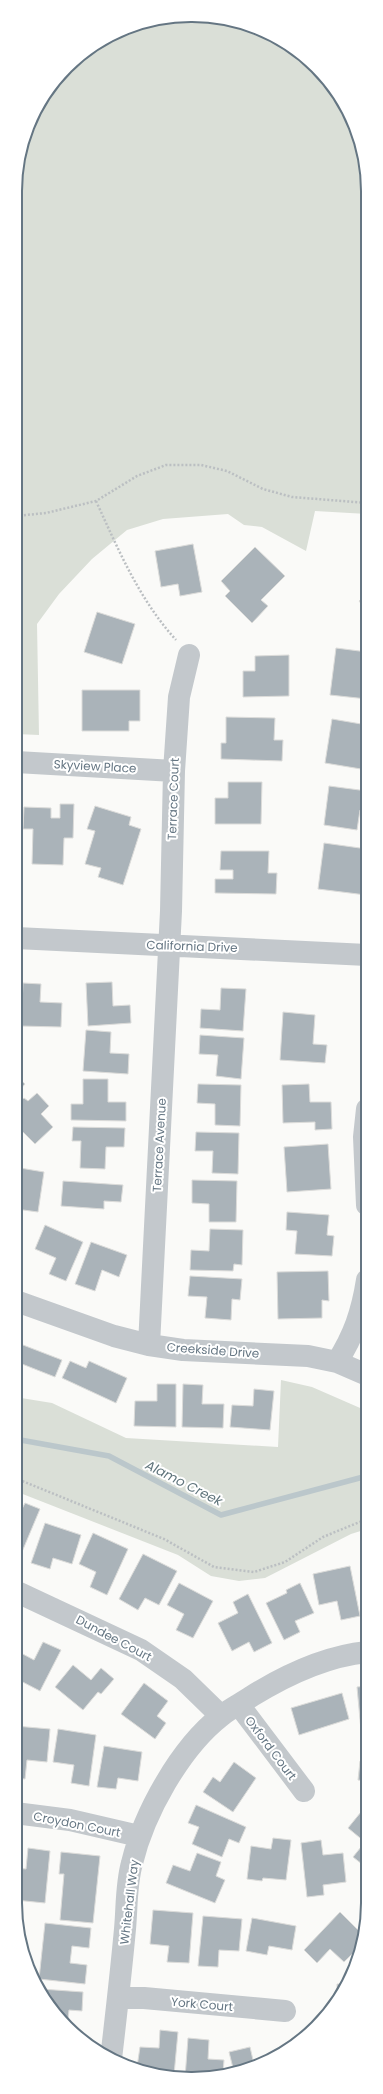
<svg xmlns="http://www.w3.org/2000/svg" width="383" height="2094" font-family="Poppins,sans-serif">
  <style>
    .green { fill: #dadfd7 }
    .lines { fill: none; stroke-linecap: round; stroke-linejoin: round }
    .stream { stroke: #bbc7cb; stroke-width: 5.5 }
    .building { fill: #aab3b9; stroke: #dcdcda }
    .path { stroke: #bbbfc2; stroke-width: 2.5; stroke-dasharray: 2 2; stroke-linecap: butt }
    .minor { stroke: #c3c8cc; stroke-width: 22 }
    .labels { text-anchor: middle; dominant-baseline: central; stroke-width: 4; stroke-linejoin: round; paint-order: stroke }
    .street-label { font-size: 12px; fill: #657683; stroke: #fff }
    .water-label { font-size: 13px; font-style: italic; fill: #60757c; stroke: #fff }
    .rim { fill: none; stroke: #657683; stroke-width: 2 }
  </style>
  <rect width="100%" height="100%" fill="#fafaf8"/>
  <path class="green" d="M214,16L269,33L316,67L354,124L368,180L367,514L315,511L306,551L262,527L244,525L228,514L163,519L127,530L92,559L59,594L37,624L39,735L16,734V169L39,103L84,52L146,21Z
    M281,1380L312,1387L367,1411V1529L351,1534L265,1578L239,1581L211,1576L178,1555L15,1491V1397L52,1403L126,1438L278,1447Z"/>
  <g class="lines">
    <path class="stream" d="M15,1439L109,1456L221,1515L367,1476"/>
  </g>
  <path class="building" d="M193,544L202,592L180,596L178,584L161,587L155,551Z
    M255,547L285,576L261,600L268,606L252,623L225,596L230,591L221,581Z
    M367,594V611L359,601Z
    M97,612L135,624L122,664L84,652Z
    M336,648L367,652V699L330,695Z
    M289,655V696L243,697V671H255V656Z
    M82,690H140V721H129V731H82Z
    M226,717L275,718L274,740H283L282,761L221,759V743H226Z
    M332,719L367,725V770L325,763Z
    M228,782H262L261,824H215V798H228Z
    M329,786L367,791V811L360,810L357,830L324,825Z
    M60,804H74L73,838H64L63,865L32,864L33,829H23L24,807L51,808V818H60Z
    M95,806L131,817L129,825L141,829L123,885L98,877L101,868L85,864L95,831L87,829Z
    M324,843L367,849L366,895L318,889Z
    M221,851H269L268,873H277L276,894L215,893V879H233V870H220Z
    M112,982L113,1006L130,1005L131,1023L88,1026L86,983Z
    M23,983L41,984L40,1002L62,1003L61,1027L21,1026Z
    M221,988L246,989L243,1031L200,1028L201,1009L220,1010Z
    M283,1012L315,1015L313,1044L327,1045L325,1063L280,1060Z
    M86,1030L111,1032L110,1053L129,1054L128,1074L83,1071Z
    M200,1035L244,1038L241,1079L216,1076L218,1055L199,1054Z
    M16,1075L25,1084L16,1094Z
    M83,1079H108V1102H126V1121L71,1120V1104H83Z
    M198,1084L241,1085L240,1126L215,1125V1104L197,1103Z
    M309,1084L310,1102H331L332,1129L315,1130V1122L283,1123L282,1085Z
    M37,1093L49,1106L41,1114L53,1127L35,1144L20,1129L16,1133V1106L24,1098L28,1101Z
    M73,1127L125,1128L124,1147H106L105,1169L80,1168L81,1141H72Z
    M196,1132L239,1133L238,1174L212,1173L213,1151H195Z
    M328,1144L331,1189L287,1192L284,1147Z
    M20,1168L44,1172L38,1212L16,1209V1189Z
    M192,1180L237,1181L236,1222H209V1204L192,1203Z
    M63,1181L123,1185L121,1202L104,1201V1209L61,1206Z
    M287,1212L329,1215L327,1235L334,1236L332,1256L295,1254L297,1231L286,1230Z
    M45,1225L83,1242L66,1281L49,1274L56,1258L35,1249Z
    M210,1229L243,1230L242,1265L234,1264L233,1271L190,1270L191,1250L209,1251Z
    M91,1242L127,1255L119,1277L102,1270L95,1291L75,1284Z
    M328,1271L329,1301L322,1300V1318L278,1319L277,1272Z
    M190,1276L242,1279L240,1300L232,1299L231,1320L205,1318L207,1297L188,1296Z
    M23,1345L62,1360L55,1377L17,1362Z
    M70,1361L86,1368L89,1361L127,1378L116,1403L62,1378Z
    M157,1384H176V1427L134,1426L135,1401H157Z
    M183,1384L203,1385L202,1404H224L223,1428L182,1427Z
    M254,1389L274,1391L270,1430L230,1427L232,1405L253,1406Z
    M25,1503L40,1509L19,1559L15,1557V1511L20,1513Z
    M45,1523L81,1535L72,1564L53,1558L50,1569L31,1563Z
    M93,1533L128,1549L107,1595L90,1587L96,1572L79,1564Z
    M143,1554L177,1571L159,1605L145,1598L138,1610L119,1599Z
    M367,1562V1583L363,1563Z
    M350,1566L360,1616L341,1620L337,1601L319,1605L313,1574Z
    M179,1583L213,1601L193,1638L176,1630L184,1614L167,1605Z
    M300,1583L314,1613L295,1621L300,1632L284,1640L266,1603L287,1593L286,1590Z
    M248,1594L272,1643L254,1652L249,1642L232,1651L218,1623L238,1613L233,1602Z
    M43,1642L61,1650L40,1691L15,1678V1659L19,1652L34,1660Z
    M73,1665L91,1680L101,1668L114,1679L101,1694L98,1692L83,1710L55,1687Z
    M144,1683L168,1701L157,1716L166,1723L155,1739L121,1714Z
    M367,1686V1740L362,1741L357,1687Z
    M342,1693L349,1719L299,1735L291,1708Z
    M15,1726L50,1729L47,1762L27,1760L25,1779L15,1778Z
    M58,1729L96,1735L89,1786L71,1783L74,1765L53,1762Z
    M104,1746L142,1752L138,1781L118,1778L116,1789L97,1787Z
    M360,1761H367V1781L358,1780Z
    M234,1762L256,1778L233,1812L203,1792L213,1777L220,1782Z
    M196,1805L246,1827L239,1843L229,1839L222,1857L192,1844L199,1827L188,1823Z
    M361,1812L367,1816V1868L353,1857L365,1842L348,1828Z
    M273,1838L291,1840L286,1880L263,1878L262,1881L247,1879L251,1846L271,1849Z
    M321,1840L323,1855L343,1853L346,1882L323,1885L324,1895L307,1897L301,1843Z
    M15,1847H17L15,1866Z
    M28,1848L50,1851L45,1903L15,1900V1868L26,1869Z
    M61,1852L100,1856L93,1923L60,1920L64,1874H59Z
    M197,1853L221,1862L216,1876L225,1880L215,1903L166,1883L173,1865L190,1871Z
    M153,1910L193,1913L189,1963L167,1962L169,1946L150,1944Z
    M340,1912L363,1935L360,1946L344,1962L330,1949L317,1963L304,1950Z
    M203,1916L242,1919L239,1951L219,1950L218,1967L198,1966Z
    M252,1918L296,1926L292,1950L269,1946L267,1955L246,1951Z
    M45,1923L91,1928L89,1948L72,1946L70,1963L87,1965L85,1984L39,1979Z
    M350,1964H353L350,1975Z
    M337,1984H347L344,1991L337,2000Z
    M41,1989L83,1992L82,2011L69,2010L67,2028Z
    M160,2030L178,2032L174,2075L137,2067L140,2047L159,2048Z
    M188,2038L209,2040L208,2059L224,2060L223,2073L185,2078Z
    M250,2047L253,2060L269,2055V2057L248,2070L234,2072L229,2052Z"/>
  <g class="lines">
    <path class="path" d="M96,501C119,551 139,599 176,640
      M16,516L46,513L96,501L137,476L166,465H201L227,471L263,489L292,497L367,503
      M15,1478L164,1539L214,1567L254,1572L285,1562L323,1537L367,1519"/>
    <path class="minor" d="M16,762L174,771
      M16,938L367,955
      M367,1205L364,1137L367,1109
      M16,1301L114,1336L149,1345L183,1350L308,1356L337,1362L367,1375
      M149,1345L171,911L174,771L179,697L189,655
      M337,1362C354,1335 362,1312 367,1280
      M15,1591L141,1650L183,1679L221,1716
      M239,1705L304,1791
      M15,1813L70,1820L139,1836
      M119,1998H144L285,2011
      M111,2059C116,2016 121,1973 125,1929C127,1908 126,1884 132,1863C144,1813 180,1748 221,1716C231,1708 242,1703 252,1696C286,1675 327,1656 367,1652"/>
  </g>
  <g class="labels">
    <g class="street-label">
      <text transform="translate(95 766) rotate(3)">Skyview Place</text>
      <text transform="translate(173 799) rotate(-88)">Terrace Court</text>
      <text transform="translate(192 946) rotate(2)">California Drive</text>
      <text transform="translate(159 1145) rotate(-87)">Terrace Avenue</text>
      <text transform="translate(213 1350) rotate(4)">Creekside Drive</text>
      <text transform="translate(114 1638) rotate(28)">Dundee Court</text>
      <text transform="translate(271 1748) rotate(53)">Oxford Court</text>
      <text transform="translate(77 1824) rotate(11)">Croydon Court</text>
      <text transform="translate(129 1902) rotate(-83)">Whitehall Way</text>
      <text transform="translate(202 2004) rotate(5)">York Court</text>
    </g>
    <g class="water-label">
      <text transform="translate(184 1483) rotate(27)">Alamo Creek</text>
    </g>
  </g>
  <path d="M0 0H383V2094H0ZM191 22H192A169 169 0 0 1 361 191V1903A169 169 0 0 1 192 2072H191A169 169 0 0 1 22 1903V191A169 169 0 0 1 191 22Z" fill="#fff" fill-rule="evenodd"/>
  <path class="rim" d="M191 22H192A169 169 0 0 1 361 191V1903A169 169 0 0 1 192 2072H191A169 169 0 0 1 22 1903V191A169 169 0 0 1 191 22Z"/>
</svg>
